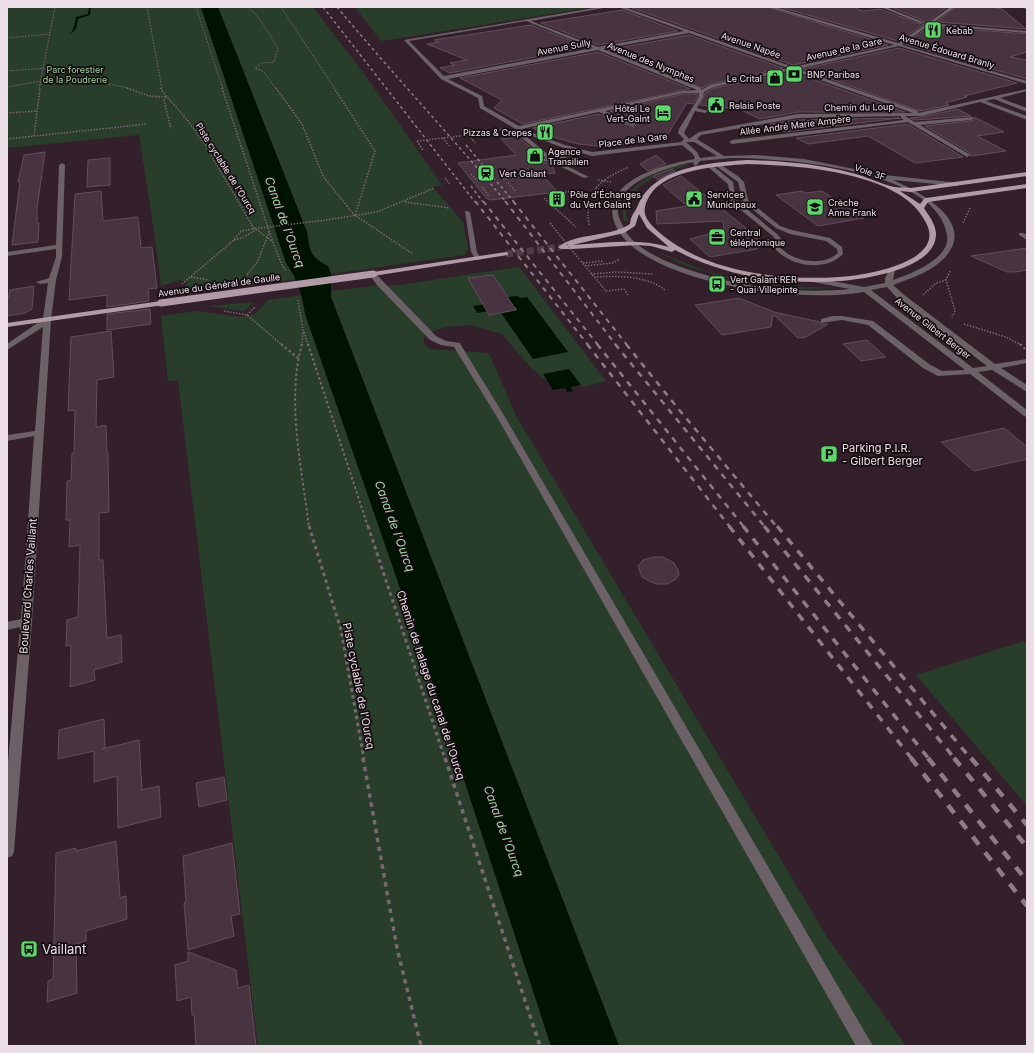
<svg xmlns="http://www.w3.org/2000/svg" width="1034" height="1053" font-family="Inter,sans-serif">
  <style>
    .green { fill: #293e2a }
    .water { fill: #001200 }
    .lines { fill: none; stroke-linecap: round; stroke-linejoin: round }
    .stream { fill: #001200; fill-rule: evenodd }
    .building { fill: #483340; stroke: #634d5a }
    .major-tunnel { stroke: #4f3c47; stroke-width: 7; stroke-dasharray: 7 3.5; stroke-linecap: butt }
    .path-far4 { stroke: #796771; stroke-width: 1; stroke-dasharray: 1.5 1.5; stroke-linecap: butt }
    .path-far3 { stroke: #796771; stroke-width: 1.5; stroke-dasharray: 1.5 1.5; stroke-linecap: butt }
    .path-far2 { stroke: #796771; stroke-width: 2; stroke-dasharray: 2.5 2.5; stroke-linecap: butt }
    .path-far1 { stroke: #796771; stroke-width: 3; stroke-dasharray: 3.5 3.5; stroke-linecap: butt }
    .path { stroke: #796771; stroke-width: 3.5; stroke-dasharray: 4.5 4.5; stroke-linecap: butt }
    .minor { fill: #6b6167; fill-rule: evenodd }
    .major { fill: #b09ba7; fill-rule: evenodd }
    .rail-far4 { stroke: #8d7c86; stroke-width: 1.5; stroke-dasharray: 3 3; stroke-linecap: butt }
    .rail-far3 { stroke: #8d7c86; stroke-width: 2; stroke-dasharray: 5 5; stroke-linecap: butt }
    .rail-far2 { stroke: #8d7c86; stroke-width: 2.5; stroke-dasharray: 6 6; stroke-linecap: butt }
    .rail-far1 { stroke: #8d7c86; stroke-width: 3.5; stroke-dasharray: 8 8; stroke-linecap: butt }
    .rail { stroke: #8d7c86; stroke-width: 4.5; stroke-dasharray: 10 10; stroke-linecap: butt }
    .path-bridge { stroke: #796771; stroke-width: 1.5; stroke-dasharray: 1.5 1.5; stroke-linecap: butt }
    .major-bridge { stroke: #b09ba7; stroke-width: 7 }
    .labels { text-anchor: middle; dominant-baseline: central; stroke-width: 3.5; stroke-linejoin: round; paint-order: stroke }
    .far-poi-label { font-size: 9px; fill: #ecdee6; stroke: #150d12; text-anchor: start }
    .far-street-label { font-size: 9px; fill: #ecdee6; stroke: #150d12 }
    .far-park-label { font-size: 9px; fill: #9bd09d; stroke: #150d12 }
    .poi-label { font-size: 11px; fill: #ecdee6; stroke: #150d12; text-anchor: start }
    .street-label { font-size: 11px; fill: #ecdee6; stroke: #150d12 }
    .water-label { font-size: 12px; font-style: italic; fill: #a2d8a4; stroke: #150d12 }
    .near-poi-label { font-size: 13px; fill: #ecdee6; stroke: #150d12; text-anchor: start }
  </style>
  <rect width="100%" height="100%" fill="#33202b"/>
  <path class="green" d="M7,7H201L286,263L296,279L184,293L183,288L188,282L179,280L161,286L154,231L139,135L7,148Z
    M218,7H313L365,75L442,185L433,187L463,222L468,249L465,255L331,274L328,266C310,257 310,251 307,232Z
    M355,7H594L381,41Z
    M689,164C684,168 673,169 666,172C647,179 618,196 628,221H624C614,188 663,165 689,164Z
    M656,251L705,271L742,280L781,286L843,288L802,289L740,282L686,266Z
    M519,267L606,381L584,387L546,380L532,369L502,334L470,325L446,327L425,334L423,343L430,349L489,353L516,416L827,937L906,1046H619L331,297V291L371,286L400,285Z
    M301,295L305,314L425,660L551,1046H258L178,380L168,381L161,316L197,311L240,317L255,314L268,300Z
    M254,302L244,311L209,306Z
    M904,305L965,352L959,353L897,306Z
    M1024,641L1027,645V806L916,675Z"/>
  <path class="water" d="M201,7H218L307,232C310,251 310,257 328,266L331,274V297L619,1046H551L425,660L305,314C303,296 297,278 286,263Z
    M518,296L520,298L527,297L568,352L533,359L501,313L517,310L516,307L477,313L473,306L508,300L506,297Z
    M569,369L581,385L570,387L573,391L567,392L565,388L553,390L543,374Z"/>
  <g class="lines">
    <path class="stream" d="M89,7H91L90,15L78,19C77,24 77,32 70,33L73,30L76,17L88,14Z"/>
  </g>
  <path class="building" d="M640,7H768L888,45L793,65L632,8Z
    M780,7H853L862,11L880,9L920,24L924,21L891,7H947L930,20L931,24H934L956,7H992L1002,9L1026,29L939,22L937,27L1027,34V52L1010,57L1027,60V79L905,44L927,28L925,24L898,41Z
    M622,10L678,31L598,45L541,23Z
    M531,25L588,47L450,73L440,68L455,65L450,63L467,60L427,44L439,42L434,40Z
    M689,35L783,68L710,84L702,88L608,50Z
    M899,48L1017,83L964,96L967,97L945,103L949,105L920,111L803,69Z
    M598,52L690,89L523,124L494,108L502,100L460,78Z
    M792,72L905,112H798L760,119L739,109L700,105L705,93L714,88Z
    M683,94H698V97L693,104L687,103L668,134L626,144L597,146L578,144L543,134L533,128L599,114L634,127L637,124L636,122L610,111Z
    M958,109L971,116L915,120L910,118L922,117Z
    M974,117L1004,132L977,136L1006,151L971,156L970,153L925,126L971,121L974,120Z
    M900,118L785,132L770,124L798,120Z
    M908,124L963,157L915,163L868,136L808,144L796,138Z
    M518,137L543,157L538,159V163H549L552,164L555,173L541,174L558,192L490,200L486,198L458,163L516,155L501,139Z
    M45,152L37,208V223H39L38,242L12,245L20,182H18L24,155Z
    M656,155L666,164L648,171L640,164Z
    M110,158V185L87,187L88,160Z
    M672,169L675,171L658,180L653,176Z
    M681,176L757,237V249L710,257L690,239L724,230L723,221L657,224L656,211L687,206L663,185Z
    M101,191L103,221L138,217L141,248L152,247L157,288L148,289L149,301L107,307V295L69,300L75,194Z
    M802,191L805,193L822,191L864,218L818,226L776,195Z
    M1027,248V270L1016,272H1007L971,256Z
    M493,275L516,310L489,315L468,278Z
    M34,286L32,309L25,313L7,316V297H9L10,290Z
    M739,298L774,312L820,322L821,324H828L806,337L798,338L773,314L771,327L722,335L695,305Z
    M150,309L151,324L107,330V314Z
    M111,331L114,377L97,380L96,427L106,425L107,453H108L109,512L99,513V560H103L107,638L121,635L122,662L94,670L95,680L70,687L71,645L66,646L67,620L78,617L80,545L69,547L70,520H66L67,481L71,480L72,453H74L75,410L68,411L71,337Z
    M867,340L886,357L861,361L843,344Z
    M1004,428L1027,447V459L974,471L941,442Z
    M653,557H663L674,563L678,570L679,575L676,579L667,584H657L649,581L642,577L638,566L643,560Z
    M104,719L105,748L102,749L139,740L142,790L159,786L161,817L118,828L117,776L94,782V751L58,759L59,730Z
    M224,777L227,800L199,807L196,783Z
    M116,841L120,898L126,896L127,919L86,931V941L76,944L77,993L47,1002L48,981L53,979L56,853L76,848V851Z
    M232,843L240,914L231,916L234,936L188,950L184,903H186L183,856Z
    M188,952L236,970L238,988L249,985L256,1046H196L194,1014L192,1015L191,997L177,1001L175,965L188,961Z"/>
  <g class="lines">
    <path class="major-tunnel" d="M506,254L561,247"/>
    <path class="path-far4" d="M147,7L162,89
      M196,7L223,89
      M248,7L259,18L278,48L274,62L262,63L255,68L264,72L276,89
      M281,7L335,89
      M7,38L50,34
      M7,71L75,66
      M40,84C70,82 102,80 130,89
      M7,87L41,81
      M39,89L55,7"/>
    <path class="path-far3" d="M127,88L149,96L166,97
      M161,88L162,91L189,122L206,146L253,227L272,241
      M222,88L271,237L281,263L286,271
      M276,88L302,124L323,176L355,216L375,151L334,88
      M166,97L164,100L171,129
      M7,113L37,111
      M469,135L475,143
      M34,136L40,88
      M443,138L449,146
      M7,139L147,124
      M417,141L423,150
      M471,174L477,181
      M445,178L450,184
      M503,179L521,177
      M598,180L611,182
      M508,183L516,192
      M482,187L489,196
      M595,189L603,190
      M559,193L580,190
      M544,198L576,227
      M405,202L450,208
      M356,216L413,254
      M326,220L377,212L434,188
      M963,223L970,208
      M589,225C584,191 599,180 629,167
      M234,240L242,238L256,230
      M581,261L606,291L624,289L628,295
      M583,263L604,261
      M585,266L612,263L620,259
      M950,271L946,280L955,311L952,317
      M591,274L616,272L653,274
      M247,275L258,261L269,232
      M191,277L209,280
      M594,277C618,276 645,275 665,290
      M182,284L234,240L241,231L252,229
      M923,295L936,283L946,280
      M298,300L303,330L302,345
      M224,311L247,315L282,345
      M247,315L255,307
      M964,324L1006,337L1021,345
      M304,332L308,345"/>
    <path class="path-far2" d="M281,344L298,358
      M302,344C286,400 302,470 309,527
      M308,344L368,527
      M1020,344L1025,349"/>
    <path class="path-far1" d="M309,526L341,630L364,759
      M368,526L445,759"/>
    <path class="path" d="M363,758L397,948L421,1046
      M445,758L540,1046"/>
    <path class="minor" d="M600,7H609L531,21L598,47L684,31L618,7H624L793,67L894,45L769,7H775L898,43L925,25L926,27L902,45L1027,81V84L899,46L798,69L918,111V113L1027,89V91L1000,98L1027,108V112L994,99L986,101L1027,116V120L980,102L922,116H905L915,122L973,117V119L971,120L920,125L969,154L970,155L967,157L908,122L732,144L729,142L732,140L904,120L901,118V116L798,118L701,135L697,139L724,156L756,155L804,159L884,175L959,183V185L957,186L893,180C918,191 975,220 947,255C934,271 912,278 893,285L903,294L995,364L1027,359V363L1001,368L1027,385V392L992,370L978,372L1027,410V417L1024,416L970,374L938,376L923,368L868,325L842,320L821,323V319L833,316H842L873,321L929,364L942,371L965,370L864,292C805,302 713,289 659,263C641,254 623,243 615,224C598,181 665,164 695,159L693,154L682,145L592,156L561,147L519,131L480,108L478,98L441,79L404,40ZM526,21L593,48L444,76L409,41ZM689,33L788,68L710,85L701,90V88L603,49ZM598,50L697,90L683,91L519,126L484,106L482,96L448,79ZM792,70L913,113L798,114L699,132L689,139L684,133L695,111L705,113L708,111L697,108L703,97L704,92L714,87ZM683,93H699V97L679,129L678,133L684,139L681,142L592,152L565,145L522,129L599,112L633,126L636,124L635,123L605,111ZM686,142H694L717,156L700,158L697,152ZM731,158C782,158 938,169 947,235C951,259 910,274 893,280L895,270L890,269L885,278V283L864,287L816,278L812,280L813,282L850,289C789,295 724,285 666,261C650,254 629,242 623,226C621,222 619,218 618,214C613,182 671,166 694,162L693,164L696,166L700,161ZM887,287L897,298L987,366L973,368L871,290Z
      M880,7H886L923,22L920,23Z
      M950,7H955L933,23H931V21Z
      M1021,7H1027V9L1022,8Z
      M939,24L1027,31V33L938,26Z
      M502,128L521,132L551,157L579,153V155L555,160L589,177L584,178L549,161L539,162V160L546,158L517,134L500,131V129Z
      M62,163L65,165L62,257L56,280L51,320L32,622L14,852L12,856L7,858V774L20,627L7,630V622L21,619L34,436L7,441V435L35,431L43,327L7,350V344L43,319L48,283L40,284L36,282L49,278L56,257V249L7,256V252L56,245L59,165Z
      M716,164H720L739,177L744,182L748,200L780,226L792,230L830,238L842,247L843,254C825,273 787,266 773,246L775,239L774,237L731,202L728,184L708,167V165H712L733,182L736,200L778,235L781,239L779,246C792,262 823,267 838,253L837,249L826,241L790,234L776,228L743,202L738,182L716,166Z
      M465,211L470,212L477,252L481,259L480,260H476L471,252Z
      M1019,233H1023L1027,235V240L1019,235Z
      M373,272L375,273L436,336L446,341L460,343L461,345L505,417L873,1046H856L497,417L454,347L441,345L430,340L377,285L369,274Z"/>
    <path class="major" d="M747,160C782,161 818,164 852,173C865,176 877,182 890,186C895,188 904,187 911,188L1027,172V176L911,192L900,191L920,204L924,199L926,198L1027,184V188L928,202L924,208C929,216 935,223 936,233C937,269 866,279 840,281C817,283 791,282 768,279C735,275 704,265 675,250L672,252L651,246L637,245L572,249H561L558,247C578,232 608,238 630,224C631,214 635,213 638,205C655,166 710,163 747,160ZM747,164C793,165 860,170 900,195C911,202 919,210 925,221C950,262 863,276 839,277C781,281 706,272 661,234C646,221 639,213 650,195C666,169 720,166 747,164ZM639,214L647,228L669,247C637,238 605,243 572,245L624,233L635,226Z
      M506,252L508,253V255L373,276L369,274L373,272Z
      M161,301L165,303L164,305L7,327V323Z"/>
    <path class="rail-far4" d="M323,7L475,202
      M337,7C392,73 451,136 506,202
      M466,145L514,202
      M471,186L483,202"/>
    <path class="rail-far3" d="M475,201L588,345
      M483,201L598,345
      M505,201L616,345
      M513,201L627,345"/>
    <path class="rail-far2" d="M587,344L730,527
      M597,344L744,527
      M615,344L765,527
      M626,344L676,406L777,527"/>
    <path class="rail-far1" d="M729,526L912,759
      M743,526L929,759
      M764,526L955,759
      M777,526L971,759"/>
    <path class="rail" d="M911,758L1027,906
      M928,758L1027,881
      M954,758L1027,847
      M971,758L1027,825"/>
    <path class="path-bridge" d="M417,141L469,135
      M550,223L579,259
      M252,229L326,220"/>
    <path class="major-bridge" d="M161,303L373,274"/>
  </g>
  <defs>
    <symbol id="restaurant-square" viewBox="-11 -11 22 22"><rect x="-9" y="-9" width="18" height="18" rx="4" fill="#5fd56b" stroke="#150d12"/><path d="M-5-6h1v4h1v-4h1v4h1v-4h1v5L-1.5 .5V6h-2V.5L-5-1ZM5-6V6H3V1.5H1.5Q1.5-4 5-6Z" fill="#111"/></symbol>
    <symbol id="bank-square" viewBox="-11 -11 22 22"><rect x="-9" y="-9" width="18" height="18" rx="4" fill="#5fd56b" stroke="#150d12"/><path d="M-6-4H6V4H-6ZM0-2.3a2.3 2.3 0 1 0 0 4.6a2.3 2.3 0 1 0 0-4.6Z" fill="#111"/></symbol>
    <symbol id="shop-square" viewBox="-11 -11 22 22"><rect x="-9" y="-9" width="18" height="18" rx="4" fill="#5fd56b" stroke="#150d12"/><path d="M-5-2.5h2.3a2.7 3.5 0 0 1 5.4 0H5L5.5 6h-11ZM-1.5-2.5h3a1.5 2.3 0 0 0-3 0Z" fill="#111"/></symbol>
    <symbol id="civic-square" viewBox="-11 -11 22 22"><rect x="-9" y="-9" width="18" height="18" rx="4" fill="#5fd56b" stroke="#150d12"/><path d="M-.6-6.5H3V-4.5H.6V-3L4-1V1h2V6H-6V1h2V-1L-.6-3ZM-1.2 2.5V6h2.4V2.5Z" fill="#111"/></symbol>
    <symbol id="hotel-square" viewBox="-11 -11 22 22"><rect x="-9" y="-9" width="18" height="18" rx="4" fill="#5fd56b" stroke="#150d12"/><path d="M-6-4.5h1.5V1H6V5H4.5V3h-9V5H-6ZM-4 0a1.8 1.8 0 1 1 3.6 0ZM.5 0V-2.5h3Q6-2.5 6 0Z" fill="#111"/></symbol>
    <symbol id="station-square" viewBox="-11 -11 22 22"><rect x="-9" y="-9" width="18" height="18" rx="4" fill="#5fd56b" stroke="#150d12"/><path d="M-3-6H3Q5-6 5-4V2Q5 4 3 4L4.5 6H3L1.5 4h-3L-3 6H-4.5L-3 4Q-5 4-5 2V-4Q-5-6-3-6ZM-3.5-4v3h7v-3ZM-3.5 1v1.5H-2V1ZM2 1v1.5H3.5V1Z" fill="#111"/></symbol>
    <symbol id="building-square" viewBox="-11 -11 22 22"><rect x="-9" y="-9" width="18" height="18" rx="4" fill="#5fd56b" stroke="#150d12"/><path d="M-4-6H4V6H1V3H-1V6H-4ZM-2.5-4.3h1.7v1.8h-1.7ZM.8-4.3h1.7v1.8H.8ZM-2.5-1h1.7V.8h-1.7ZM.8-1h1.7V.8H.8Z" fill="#111"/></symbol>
    <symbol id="school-square" viewBox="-11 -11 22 22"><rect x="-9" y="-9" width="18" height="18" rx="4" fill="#5fd56b" stroke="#150d12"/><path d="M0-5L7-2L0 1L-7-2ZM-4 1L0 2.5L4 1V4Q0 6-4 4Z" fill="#111"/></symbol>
    <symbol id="office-square" viewBox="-11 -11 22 22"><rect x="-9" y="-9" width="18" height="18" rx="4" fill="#5fd56b" stroke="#150d12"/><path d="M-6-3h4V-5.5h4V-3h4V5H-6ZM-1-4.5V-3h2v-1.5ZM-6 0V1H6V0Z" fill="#111"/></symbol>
    <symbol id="bus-square" viewBox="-11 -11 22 22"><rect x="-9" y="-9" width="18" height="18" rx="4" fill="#5fd56b" stroke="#150d12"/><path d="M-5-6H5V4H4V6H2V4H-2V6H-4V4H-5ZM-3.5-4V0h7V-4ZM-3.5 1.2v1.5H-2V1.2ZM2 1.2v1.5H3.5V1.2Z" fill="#111"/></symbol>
    <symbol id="parking-square" viewBox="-11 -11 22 22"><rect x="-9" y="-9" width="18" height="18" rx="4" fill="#5fd56b" stroke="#150d12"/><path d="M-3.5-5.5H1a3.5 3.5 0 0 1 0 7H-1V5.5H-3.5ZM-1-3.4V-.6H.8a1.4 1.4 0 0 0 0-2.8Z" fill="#111"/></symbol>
  </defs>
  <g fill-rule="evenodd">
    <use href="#restaurant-square" x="923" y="20" width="20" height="20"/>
    <use href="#bank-square" x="784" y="64" width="20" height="20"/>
    <use href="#shop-square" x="765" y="68" width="20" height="20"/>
    <use href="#civic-square" x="706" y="95" width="20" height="20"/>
    <use href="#hotel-square" x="653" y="103" width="20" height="20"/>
    <use href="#restaurant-square" x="535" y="122" width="20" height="20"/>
    <use href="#shop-square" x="525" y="146" width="20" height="20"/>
    <use href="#station-square" x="476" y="163" width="20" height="20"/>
    <use href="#building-square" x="547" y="189" width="20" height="20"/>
    <use href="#civic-square" x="684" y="189" width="20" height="20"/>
    <use href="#school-square" x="805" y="197" width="20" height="20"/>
    <use href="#office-square" x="707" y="227" width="20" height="20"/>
    <use href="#bus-square" x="707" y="274" width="20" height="20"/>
    <use href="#parking-square" x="819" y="444" width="20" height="20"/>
    <use href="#bus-square" x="19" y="939" width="20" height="20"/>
  </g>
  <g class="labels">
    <g class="far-poi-label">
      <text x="946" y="30">Kebab</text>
      <text x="807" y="74">BNP Paribas</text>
      <text x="762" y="78" text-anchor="end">Le Crital</text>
      <text x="729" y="105">Relais Poste</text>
      <text x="650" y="108" text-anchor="end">Hôtel Le<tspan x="650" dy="10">Vert-Galnt</tspan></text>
      <text x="532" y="132" text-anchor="end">Pizzas &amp; Crepes</text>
      <text x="548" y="151">Agence<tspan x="548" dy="10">Transilien</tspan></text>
      <text x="499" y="173">Vert Galant</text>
      <text x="570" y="194">Pôle d'Échanges<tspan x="570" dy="10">du Vert Galant</tspan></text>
      <text x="707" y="194">Services<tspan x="707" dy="10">Municipaux</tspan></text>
      <text x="828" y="202">Crèche<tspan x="828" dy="10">Anne Frank</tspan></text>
      <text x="730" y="232">Central<tspan x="730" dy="10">téléphonique</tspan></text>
      <text x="730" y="279">Vert Galant RER<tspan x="730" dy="10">- Quai Villepinte</tspan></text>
    </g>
    <g class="far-street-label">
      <text transform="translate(751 45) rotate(19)">Avenue Napée</text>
      <text transform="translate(564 47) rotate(-11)">Avenue Sully</text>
      <text transform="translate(844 49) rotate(-13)">Avenue de la Gare</text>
      <text transform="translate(947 51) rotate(17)">Avenue Édouard Branly</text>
      <text transform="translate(651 62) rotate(22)">Avenue des Nymphes</text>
      <text transform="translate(859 107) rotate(-1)">Chemin du Loup</text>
      <text transform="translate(795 125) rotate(-7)">Allée André Marie Ampère</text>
      <text transform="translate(633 140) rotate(-7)">Place de la Gare</text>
      <text transform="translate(226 168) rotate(58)">Piste cyclable de l'Ourcq</text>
      <text transform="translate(870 172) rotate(19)">Voie 3F</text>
      <text transform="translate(219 285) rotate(-8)">Avenue du Général de Gaulle</text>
      <text transform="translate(933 328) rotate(38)">Avenue Gilbert Berger</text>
    </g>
    <g class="far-park-label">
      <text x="75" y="69">Parc forestier<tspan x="75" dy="10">de la Poudrerie</tspan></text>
    </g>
    <g class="poi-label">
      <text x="842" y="448">Parking P.I.R.<tspan x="842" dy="13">- Gilbert Berger</tspan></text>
    </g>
    <g class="street-label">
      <text transform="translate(28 586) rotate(-86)">Boulevard Charles Vaillant</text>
      <text transform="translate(431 685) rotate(72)">Chemin de halage du canal de l'Ourcq</text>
      <text transform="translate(359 686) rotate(79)">Piste cyclable de l'Ourcq</text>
    </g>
    <g class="water-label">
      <text transform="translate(285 222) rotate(70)">Canal de l'Ourcq</text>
      <text transform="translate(395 526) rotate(70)">Canal de l'Ourcq</text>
      <text transform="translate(504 831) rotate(70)">Canal de l'Ourcq</text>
    </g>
    <g class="near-poi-label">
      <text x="42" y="949">Vaillant</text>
    </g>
  </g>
  <rect width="1034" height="1053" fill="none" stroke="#ecdee6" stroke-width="16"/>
</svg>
